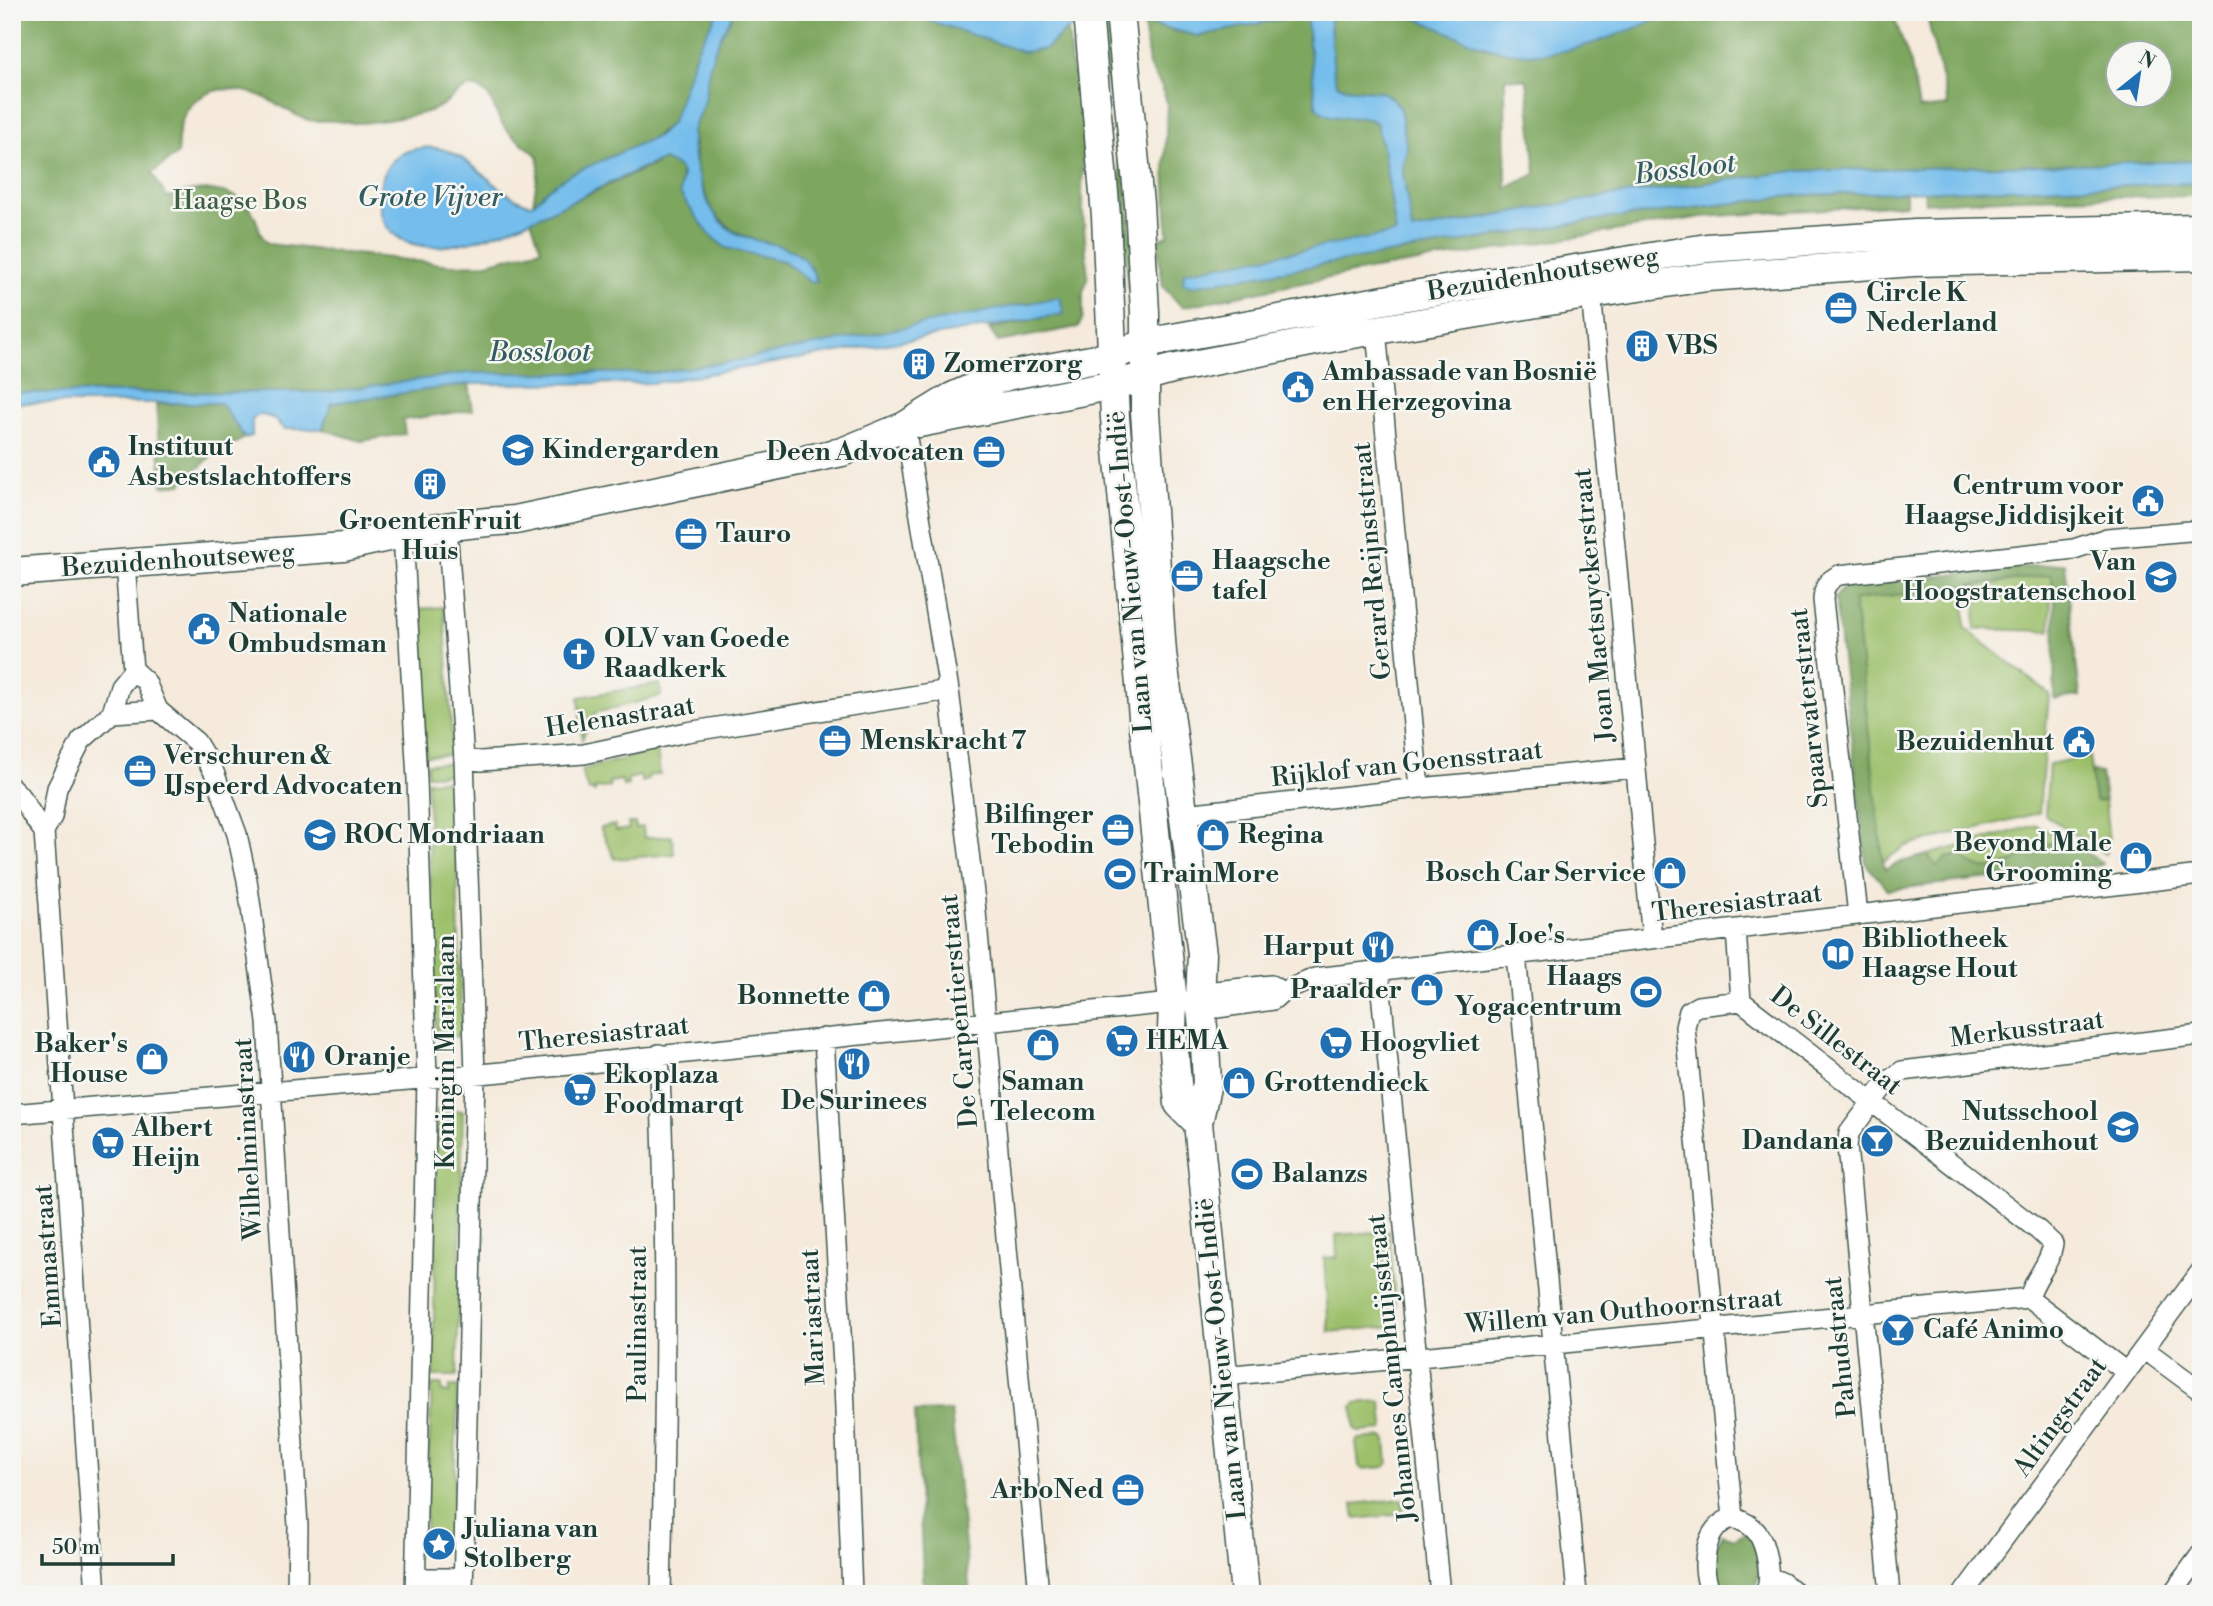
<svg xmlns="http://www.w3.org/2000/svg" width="2213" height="1606" font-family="'Libre Bodoni',serif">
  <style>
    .green { fill: #9cc06a; stroke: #5e7e4f; stroke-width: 2 }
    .forest { fill: #7da65e; stroke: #4e7249; stroke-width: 2; fill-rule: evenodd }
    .water { fill: #74bdec; stroke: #4a7d90; stroke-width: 2 }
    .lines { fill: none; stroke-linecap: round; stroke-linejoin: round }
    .street-casing { stroke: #3f574d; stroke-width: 22 }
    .secondary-casing { stroke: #3f574d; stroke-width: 31 }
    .street { stroke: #fff; stroke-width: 19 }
    .secondary { stroke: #fff; stroke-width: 28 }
    .labels { text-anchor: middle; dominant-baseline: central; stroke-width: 5; stroke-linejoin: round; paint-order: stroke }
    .park-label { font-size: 26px; fill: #3e5e42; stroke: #f6f6f2 }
    .street-label { font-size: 26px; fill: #1f3d34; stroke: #f6f6f2 }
    .poi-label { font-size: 26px; font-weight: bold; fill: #1f3d34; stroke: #f6f6f2; text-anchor: start }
    .water-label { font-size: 28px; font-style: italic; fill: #345d62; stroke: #f6f6f2 }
  </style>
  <rect width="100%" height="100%" fill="#f6f6f2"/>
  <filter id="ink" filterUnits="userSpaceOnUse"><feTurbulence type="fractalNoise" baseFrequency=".0143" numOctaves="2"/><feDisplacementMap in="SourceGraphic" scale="14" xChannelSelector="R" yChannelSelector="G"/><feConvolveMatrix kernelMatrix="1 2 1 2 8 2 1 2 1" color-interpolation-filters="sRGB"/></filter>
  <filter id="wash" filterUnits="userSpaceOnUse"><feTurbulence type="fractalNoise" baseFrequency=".00686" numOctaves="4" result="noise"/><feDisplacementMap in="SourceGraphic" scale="28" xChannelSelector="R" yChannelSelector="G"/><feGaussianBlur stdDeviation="1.57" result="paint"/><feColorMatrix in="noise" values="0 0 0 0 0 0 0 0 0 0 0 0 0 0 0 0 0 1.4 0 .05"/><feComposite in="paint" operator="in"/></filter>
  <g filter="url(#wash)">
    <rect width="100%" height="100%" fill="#f5eadb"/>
    <path class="green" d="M2051,575L2055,595L1968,591L1967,587Z
      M1965,592V628L2049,694L2039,813L1906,846L1883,862L1854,600L1903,594Z
      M1976,595L2051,597L2050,631L1975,629Z
      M444,607L453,755L425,756L419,609Z
      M660,684L661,696L595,713L582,739L579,697Z
      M657,750L660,774L648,776V780L642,782L640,776L628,779V785L623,786L622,780L609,782L610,787L595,789V792L588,790L581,770Z
      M2089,756L2095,801H2105L2109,843L2105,854L2045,815L2049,764Z
      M453,763V774L427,775V764Z
      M454,780L462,1036L436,1037L427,781Z
      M628,823H635L636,828L643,827L644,838L672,836L674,854L615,859L600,828L615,825L616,831L629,829Z
      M2036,825L2056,835L2051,844L2041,842L2019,861L1986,870L1970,865L1938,867L1927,855Z
      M437,1110L463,1111L457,1376H433Z
      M1389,1231L1397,1326L1329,1332L1324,1258L1337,1257L1336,1235Z
      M432,1385H442V1392L449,1393L450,1386H458L452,1537L425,1536Z
      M1379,1401L1382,1403L1384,1427L1382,1430L1359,1432L1355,1429L1353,1406L1356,1403Z
      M1383,1437L1386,1440L1388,1464L1385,1467L1362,1469L1359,1466L1356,1442L1359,1439Z
      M1402,1499L1404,1514L1355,1519L1353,1504Z"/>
    <path class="forest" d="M12,12H718L672,122C646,151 602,158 569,176C556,183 545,193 533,203L539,167L538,157C528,145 512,139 503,125C493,112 494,93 476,88C461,84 451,101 439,107C427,115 372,123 356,123C349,124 342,121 335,121C326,120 318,122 308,120C292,115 277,103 261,96C211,77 175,100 178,154L152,173L167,198C194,187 238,184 254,215C260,226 258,236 269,244L451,265L483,264L541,249L531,220L664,160C683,164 682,176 680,192L710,235L726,248L784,261L811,282L817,281L810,266L732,230L713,212L698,177L692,130L704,104L709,66L717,40L734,12H904L1023,52L1045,49L1068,29L1072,72L1079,82L1081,101L1083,134L1082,199L1088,279L1083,292V318L1078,327L998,342L989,329L1064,313L655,373L538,374L327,392L12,393Z
      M1329,12H1403L1485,47L1520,54L1659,18L1667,12H1892L1911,64L1919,109L1948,106L1926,12H2048L2055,18L2076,12H2201V161L1795,171L1596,198L1411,231L1402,166L1407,150L1400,107L1393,99L1382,92L1345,88L1337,84L1334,75ZM2118,52H2160V94H2118ZM1505,78L1527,80L1536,174L1506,188Z
      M1306,14L1316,106C1331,126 1358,111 1376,122L1384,154L1397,234L1185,272L1191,286L1596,220L1799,195L1906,192V204L1702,217L1368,270L1182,307L1163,287L1157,240L1168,236L1165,165L1167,103L1162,87L1149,66L1144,24L1198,36Z
      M1110,26L1119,95L1110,98L1102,64L1100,27Z
      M1119,106L1136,287L1128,288L1120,168L1112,107Z
      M2201,183V196L2024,198L1925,203V191Z
      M469,384L473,410L403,420L405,434L361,441L322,429L332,403Z
      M222,403L245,438L213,455L181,484L162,486L156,404Z
      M2065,563L2080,696L2054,699L2055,595L2051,575L1854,600L1883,862L1885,870L1901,862L1927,855L1938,867L1946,858L1960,855C1989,882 2015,864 2041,842L2073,849L2076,847L2103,863L2102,865L1888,890L1866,864L1835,598L1845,586Z
      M2091,772L2101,773L2105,801L2095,802Z
      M951,1411L970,1594H924L915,1412Z
      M1745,1532L1757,1543C1758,1562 1764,1580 1748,1594H1730L1719,1585L1715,1570L1714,1550L1723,1535L1735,1539Z"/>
    <path class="water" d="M718,12H734C724,30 715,45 710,65C706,79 707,94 702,107C700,115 693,123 692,132C691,163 705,216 734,232C767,250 800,236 817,281L810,282L784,261L726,248L710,235L684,200L680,193L682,174L678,167L664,160C604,176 439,291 388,228C379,218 379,200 380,187C383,171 391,157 408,151C463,133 483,189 529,204L534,203L548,189L569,175L660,135L672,122L698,47Z
      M904,12H1329L1334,75L1337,84L1345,88L1382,92L1393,99L1400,107L1407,150L1402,166L1412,231L1596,198L1795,171L2201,161V183L1799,195L1596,220L1191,286L1183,283L1184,272L1396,233L1384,154L1376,122C1358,111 1331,126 1316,106L1306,14L1198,36L1149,24L1068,29L1045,49L1023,52Z
      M1403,12H1667C1649,24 1628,31 1608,38C1520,71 1484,48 1403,12Z
      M1060,297L1064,314L654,383L469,384L332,403L322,429H284L273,418L259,414L252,420V436L245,438L221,403H12V393L327,392L467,373H655L734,361Z"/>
  </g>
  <g filter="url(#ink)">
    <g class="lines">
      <defs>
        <path id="street" d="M1590,282L1652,939
          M1376,330L1419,788
          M905,426L949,690L975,901L1039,1594
          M447,526L464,759L475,1074L463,1594
          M403,534L417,779L427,1078L415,1594
          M125,563L133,670L146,682L158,710
          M158,710L196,742L214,772L237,834L247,880L267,1022L298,1526L297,1594
          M112,713L120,686L133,670
          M464,759L481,761L584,754L687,732L949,690
          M12,788C26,799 30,817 44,831
          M1185,814L1419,788L1635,768
          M44,831L96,1594
          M44,831L52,817L57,788L81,741L112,713L158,710
          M1858,915L1823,600C1824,586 1827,581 1839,575L2074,549L2107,538L2201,530
          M1736,930L1741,1001
          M1516,955L1577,1594
          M1379,971L1440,1594
          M1200,1000L1217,1008L1273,1000L1282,992L1315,978L2201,875
          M824,1038L844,1383L852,1594
          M659,1054C668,1234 665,1414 661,1594
          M12,1114L502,1072L1200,1000L1215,991L1271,985L1282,992
          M2029,1298L2125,1371
          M2144,1349L2201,1391
          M1223,1376L2029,1298
          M1733,1518L1685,1027L1689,1011L1698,1006L1741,1001L2038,1230L2053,1244C2050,1265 2034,1277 2029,1298
          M1733,1518C1756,1524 1763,1537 1767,1560C1769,1573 1770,1581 1765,1594
          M1770,1577L1783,1583L1797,1594
          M416,1578H463
          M1712,1594C1699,1571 1703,1525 1733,1518
          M1890,1594L1847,1146L1849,1133L1887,1082L1902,1071L2201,1035
          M1963,1594L2201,1271
          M2172,1594L2201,1554"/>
        <path id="secondary" d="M1088,12L1106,216L1115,418L1144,727L1173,1002L1172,1030L1179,1104L1198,1123
          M1120,12L1139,204L1145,312V412L1162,653L1202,954L1200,1000L1205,1045L1207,1083L1198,1123L1245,1594
          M919,423L1114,385L1172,369L1341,336L1591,294L1707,277L1914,262L2201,256
          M12,572L344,547C401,533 457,523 515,520L842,452L905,426L952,397L979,385L1011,375L1112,356L1145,343L1407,296L1707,248L1915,234L2201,228"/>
      </defs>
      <use href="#street" class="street-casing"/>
      <use href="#secondary" class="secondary-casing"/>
      <use href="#street" class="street"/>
      <use href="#secondary" class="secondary"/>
    </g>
  </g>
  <defs>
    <symbol id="office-disc" viewBox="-11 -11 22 22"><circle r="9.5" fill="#1f6fb2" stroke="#f6f6f2"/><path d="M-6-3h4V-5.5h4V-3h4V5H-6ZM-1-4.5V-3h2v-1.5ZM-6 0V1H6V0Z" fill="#fff"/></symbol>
    <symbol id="building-disc" viewBox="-11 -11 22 22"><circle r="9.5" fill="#1f6fb2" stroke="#f6f6f2"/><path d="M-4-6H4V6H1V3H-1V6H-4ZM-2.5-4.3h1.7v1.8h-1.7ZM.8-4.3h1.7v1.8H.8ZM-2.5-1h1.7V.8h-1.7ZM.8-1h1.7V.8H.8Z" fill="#fff"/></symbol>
    <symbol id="civic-disc" viewBox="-11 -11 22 22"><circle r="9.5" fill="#1f6fb2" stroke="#f6f6f2"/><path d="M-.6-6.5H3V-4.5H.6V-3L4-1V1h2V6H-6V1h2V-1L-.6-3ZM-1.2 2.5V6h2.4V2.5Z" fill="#fff"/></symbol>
    <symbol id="school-disc" viewBox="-11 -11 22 22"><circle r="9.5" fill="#1f6fb2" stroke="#f6f6f2"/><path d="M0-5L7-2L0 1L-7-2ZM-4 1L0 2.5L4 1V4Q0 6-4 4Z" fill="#fff"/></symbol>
    <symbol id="church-disc" viewBox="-11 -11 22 22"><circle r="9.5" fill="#1f6fb2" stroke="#f6f6f2"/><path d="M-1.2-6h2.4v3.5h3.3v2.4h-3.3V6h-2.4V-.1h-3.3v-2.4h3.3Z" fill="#fff"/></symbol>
    <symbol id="university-disc" viewBox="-11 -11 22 22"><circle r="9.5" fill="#1f6fb2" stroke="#f6f6f2"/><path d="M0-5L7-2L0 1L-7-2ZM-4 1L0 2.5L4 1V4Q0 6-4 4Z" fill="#fff"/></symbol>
    <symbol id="shop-disc" viewBox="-11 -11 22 22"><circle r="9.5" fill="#1f6fb2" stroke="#f6f6f2"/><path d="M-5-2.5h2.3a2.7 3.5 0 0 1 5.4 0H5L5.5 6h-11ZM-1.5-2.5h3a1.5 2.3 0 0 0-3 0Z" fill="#fff"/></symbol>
    <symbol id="stadium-disc" viewBox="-11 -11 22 22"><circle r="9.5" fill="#1f6fb2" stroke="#f6f6f2"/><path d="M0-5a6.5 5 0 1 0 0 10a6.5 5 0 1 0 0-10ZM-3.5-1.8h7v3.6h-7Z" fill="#fff"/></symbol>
    <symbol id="restaurant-disc" viewBox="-11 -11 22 22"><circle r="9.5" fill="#1f6fb2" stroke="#f6f6f2"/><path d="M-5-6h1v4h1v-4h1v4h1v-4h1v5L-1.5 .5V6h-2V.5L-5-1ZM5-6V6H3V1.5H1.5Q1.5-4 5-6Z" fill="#fff"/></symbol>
    <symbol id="library-disc" viewBox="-11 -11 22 22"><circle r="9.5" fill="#1f6fb2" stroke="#f6f6f2"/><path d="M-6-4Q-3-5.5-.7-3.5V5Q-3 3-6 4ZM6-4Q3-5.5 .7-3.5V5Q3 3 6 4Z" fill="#fff"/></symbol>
    <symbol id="supermarket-disc" viewBox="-11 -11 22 22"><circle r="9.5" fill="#1f6fb2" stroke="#f6f6f2"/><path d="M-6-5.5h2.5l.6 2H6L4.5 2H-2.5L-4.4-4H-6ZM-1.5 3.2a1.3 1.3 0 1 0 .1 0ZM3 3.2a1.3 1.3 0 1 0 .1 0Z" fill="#fff"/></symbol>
    <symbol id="bar-disc" viewBox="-11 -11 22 22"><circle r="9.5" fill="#1f6fb2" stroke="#f6f6f2"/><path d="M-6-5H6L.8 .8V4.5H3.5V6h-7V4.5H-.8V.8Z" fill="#fff"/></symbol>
    <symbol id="sight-disc" viewBox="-11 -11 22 22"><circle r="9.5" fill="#1f6fb2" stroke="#f6f6f2"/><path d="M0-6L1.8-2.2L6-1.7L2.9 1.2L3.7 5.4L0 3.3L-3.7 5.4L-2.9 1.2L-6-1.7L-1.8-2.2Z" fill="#fff"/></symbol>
  </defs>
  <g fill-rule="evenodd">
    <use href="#office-disc" x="1822" y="289" width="38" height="38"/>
    <use href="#building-disc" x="1623" y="327" width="38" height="38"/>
    <use href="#building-disc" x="900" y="345" width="38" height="38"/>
    <use href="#civic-disc" x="1279" y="368" width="38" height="38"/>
    <use href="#school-disc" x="499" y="431" width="38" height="38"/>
    <use href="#office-disc" x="970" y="433" width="38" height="38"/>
    <use href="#civic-disc" x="85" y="443" width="38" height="38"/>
    <use href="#building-disc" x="411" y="465" width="38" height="38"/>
    <use href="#civic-disc" x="2129" y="482" width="38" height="38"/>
    <use href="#office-disc" x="672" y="515" width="38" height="38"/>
    <use href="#office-disc" x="1168" y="557" width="38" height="38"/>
    <use href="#school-disc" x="2142" y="558" width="38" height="38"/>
    <use href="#civic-disc" x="185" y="610" width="38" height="38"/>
    <use href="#church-disc" x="560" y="635" width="38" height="38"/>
    <use href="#office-disc" x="816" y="722" width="38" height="38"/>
    <use href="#civic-disc" x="2060" y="723" width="38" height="38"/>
    <use href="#office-disc" x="121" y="752" width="38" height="38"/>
    <use href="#office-disc" x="1099" y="811" width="38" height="38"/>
    <use href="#university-disc" x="301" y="816" width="38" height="38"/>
    <use href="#shop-disc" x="1194" y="816" width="38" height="38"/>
    <use href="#shop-disc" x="2117" y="839" width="38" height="38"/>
    <use href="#shop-disc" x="1651" y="854" width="38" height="38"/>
    <use href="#stadium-disc" x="1101" y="855" width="38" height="38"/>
    <use href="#shop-disc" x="1464" y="916" width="38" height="38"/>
    <use href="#restaurant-disc" x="1359" y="928" width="38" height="38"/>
    <use href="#library-disc" x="1819" y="935" width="38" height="38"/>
    <use href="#shop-disc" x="1408" y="971" width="38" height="38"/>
    <use href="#stadium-disc" x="1627" y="973" width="38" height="38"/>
    <use href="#shop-disc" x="855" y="977" width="38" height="38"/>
    <use href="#supermarket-disc" x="1103" y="1022" width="38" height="38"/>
    <use href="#supermarket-disc" x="1317" y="1024" width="38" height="38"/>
    <use href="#shop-disc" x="1024" y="1026" width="38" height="38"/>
    <use href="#restaurant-disc" x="280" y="1038" width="38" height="38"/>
    <use href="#shop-disc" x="133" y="1040" width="38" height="38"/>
    <use href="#restaurant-disc" x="835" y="1045" width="38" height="38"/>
    <use href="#shop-disc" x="1220" y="1064" width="38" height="38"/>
    <use href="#supermarket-disc" x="561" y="1071" width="38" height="38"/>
    <use href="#school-disc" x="2104" y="1108" width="38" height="38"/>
    <use href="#bar-disc" x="1858" y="1122" width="38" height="38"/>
    <use href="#supermarket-disc" x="89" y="1124" width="38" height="38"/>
    <use href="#stadium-disc" x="1228" y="1155" width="38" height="38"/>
    <use href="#bar-disc" x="1879" y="1311" width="38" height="38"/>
    <use href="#office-disc" x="1109" y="1471" width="38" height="38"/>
    <use href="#sight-disc" x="420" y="1525" width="38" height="38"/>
  </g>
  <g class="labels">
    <g class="park-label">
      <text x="240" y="201">Haagse Bos</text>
    </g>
    <g class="street-label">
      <text transform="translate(1543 274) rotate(-9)">Bezuidenhoutseweg</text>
      <text transform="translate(178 560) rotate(-4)">Bezuidenhoutseweg</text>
      <text transform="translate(1372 561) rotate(-95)">Gerard Reijnststraat</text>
      <text transform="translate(1130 572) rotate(-95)">Laan van Nieuw-Oost-Indië</text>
      <text transform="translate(1594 605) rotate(-95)">Joan Maetsuyckerstraat</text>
      <text transform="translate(1809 708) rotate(-96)">Spaarwaterstraat</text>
      <text transform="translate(620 717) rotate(-9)">Helenastraat</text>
      <text transform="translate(1407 764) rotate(-6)">Rijklof van Goensstraat</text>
      <text transform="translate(1737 903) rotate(-7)">Theresiastraat</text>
      <text transform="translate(959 1011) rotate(-95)">De Carpentierstraat</text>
      <text transform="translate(2027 1029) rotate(-7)">Merkusstraat</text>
      <text transform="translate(604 1034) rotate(-6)">Theresiastraat</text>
      <text transform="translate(1836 1041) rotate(38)">De Sillestraat</text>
      <text transform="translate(446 1052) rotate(-90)">Koningin Marialaan</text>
      <text transform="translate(248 1139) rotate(-93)">Wilhelminastraat</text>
      <text transform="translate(48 1256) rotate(-94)">Emmastraat</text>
      <text transform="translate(1624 1311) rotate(-5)">Willem van Outhoornstraat</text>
      <text transform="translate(813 1317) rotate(-93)">Mariastraat</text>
      <text transform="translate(638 1324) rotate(-90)">Paulinastraat</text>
      <text transform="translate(1840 1347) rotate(-96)">Pahudstraat</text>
      <text transform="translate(1221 1359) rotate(-96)">Laan van Nieuw-Oost-Indië</text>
      <text transform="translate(1392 1368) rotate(-96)">Johannes Camphuijsstraat</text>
      <text transform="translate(2060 1417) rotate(-54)">Altingstraat</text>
    </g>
    <g class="poi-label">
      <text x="1866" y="293">Circle K<tspan x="1866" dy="30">Nederland</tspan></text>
      <text x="1666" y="346">VBS</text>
      <text x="944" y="364">Zomerzorg</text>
      <text x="1322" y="372">Ambassade van Bosnië<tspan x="1322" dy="30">en Herzegovina</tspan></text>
      <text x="128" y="447">Instituut<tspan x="128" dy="30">Asbestslachtoffers</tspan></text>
      <text x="542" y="450">Kindergarden</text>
      <text x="964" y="452" text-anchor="end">Deen Advocaten</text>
      <text x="2124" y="486" text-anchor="end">Centrum voor<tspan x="2124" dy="30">Haagse Jiddisjkeit</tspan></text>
      <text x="430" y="521" text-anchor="middle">GroentenFruit<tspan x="430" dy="30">Huis</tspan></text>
      <text x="716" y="534">Tauro</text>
      <text x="1212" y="561">Haagsche<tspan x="1212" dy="30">tafel</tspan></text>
      <text x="2136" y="562" text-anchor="end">Van<tspan x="2136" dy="30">Hoogstratenschool</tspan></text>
      <text x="228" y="614">Nationale<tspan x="228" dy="30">Ombudsman</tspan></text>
      <text x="604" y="639">OLV van Goede<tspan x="604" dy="30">Raadkerk</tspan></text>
      <text x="860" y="741">Menskracht 7</text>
      <text x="2054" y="742" text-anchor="end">Bezuidenhut</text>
      <text x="164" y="756">Verschuren &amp;<tspan x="164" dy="30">IJspeerd Advocaten</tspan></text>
      <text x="1094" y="815" text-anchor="end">Bilfinger<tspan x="1094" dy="30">Tebodin</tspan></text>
      <text x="344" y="835">ROC Mondriaan</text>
      <text x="1238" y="835">Regina</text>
      <text x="2112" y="843" text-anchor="end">Beyond Male<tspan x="2112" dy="30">Grooming</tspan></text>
      <text x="1646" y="873" text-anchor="end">Bosch Car Service</text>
      <text x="1144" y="874">TrainMore</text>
      <text x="1508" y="935">Joe's</text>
      <text x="1862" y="939">Bibliotheek<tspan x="1862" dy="30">Haagse Hout</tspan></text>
      <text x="1354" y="947" text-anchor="end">Harput</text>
      <text x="1622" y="977" text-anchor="end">Haags<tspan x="1622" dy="30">Yogacentrum</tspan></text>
      <text x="1402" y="990" text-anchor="end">Praalder</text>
      <text x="850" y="996" text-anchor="end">Bonnette</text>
      <text x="1146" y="1041">HEMA</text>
      <text x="1360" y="1043">Hoogvliet</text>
      <text x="128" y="1044" text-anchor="end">Baker's<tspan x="128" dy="30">House</tspan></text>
      <text x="324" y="1057">Oranje</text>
      <text x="604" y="1075">Ekoplaza<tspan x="604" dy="30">Foodmarqt</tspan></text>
      <text x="1043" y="1082" text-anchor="middle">Saman<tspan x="1043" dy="30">Telecom</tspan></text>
      <text x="1264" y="1083">Grottendieck</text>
      <text x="854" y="1101" text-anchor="middle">De Surinees</text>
      <text x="2098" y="1112" text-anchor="end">Nutsschool<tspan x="2098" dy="30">Bezuidenhout</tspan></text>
      <text x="132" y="1128">Albert<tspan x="132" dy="30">Heijn</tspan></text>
      <text x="1853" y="1141" text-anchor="end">Dandana</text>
      <text x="1272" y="1174">Balanzs</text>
      <text x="1923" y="1330">Café Animo</text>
      <text x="1104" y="1490" text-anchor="end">ArboNed</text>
      <text x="464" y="1529">Juliana van<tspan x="464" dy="30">Stolberg</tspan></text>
    </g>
    <g class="water-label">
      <text transform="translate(1685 169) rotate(-7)">Bossloot</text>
      <text x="430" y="197">Grote Vijver</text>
      <text x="540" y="352">Bossloot</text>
    </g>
  </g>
  <rect width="2213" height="1606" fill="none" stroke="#f6f6f2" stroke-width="42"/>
  <g transform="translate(2139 74) rotate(30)"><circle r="33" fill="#f6f6f2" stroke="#a0aca6" stroke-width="2"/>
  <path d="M0-5L12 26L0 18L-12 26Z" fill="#1f6fb2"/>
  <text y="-10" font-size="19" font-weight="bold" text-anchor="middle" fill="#1f3d34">N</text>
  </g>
  <path d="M42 1554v10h131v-10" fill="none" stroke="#1f3d34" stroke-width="3.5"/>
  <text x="52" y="1554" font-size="21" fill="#1f3d34" stroke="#f6f6f2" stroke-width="5" paint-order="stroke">50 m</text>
</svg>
